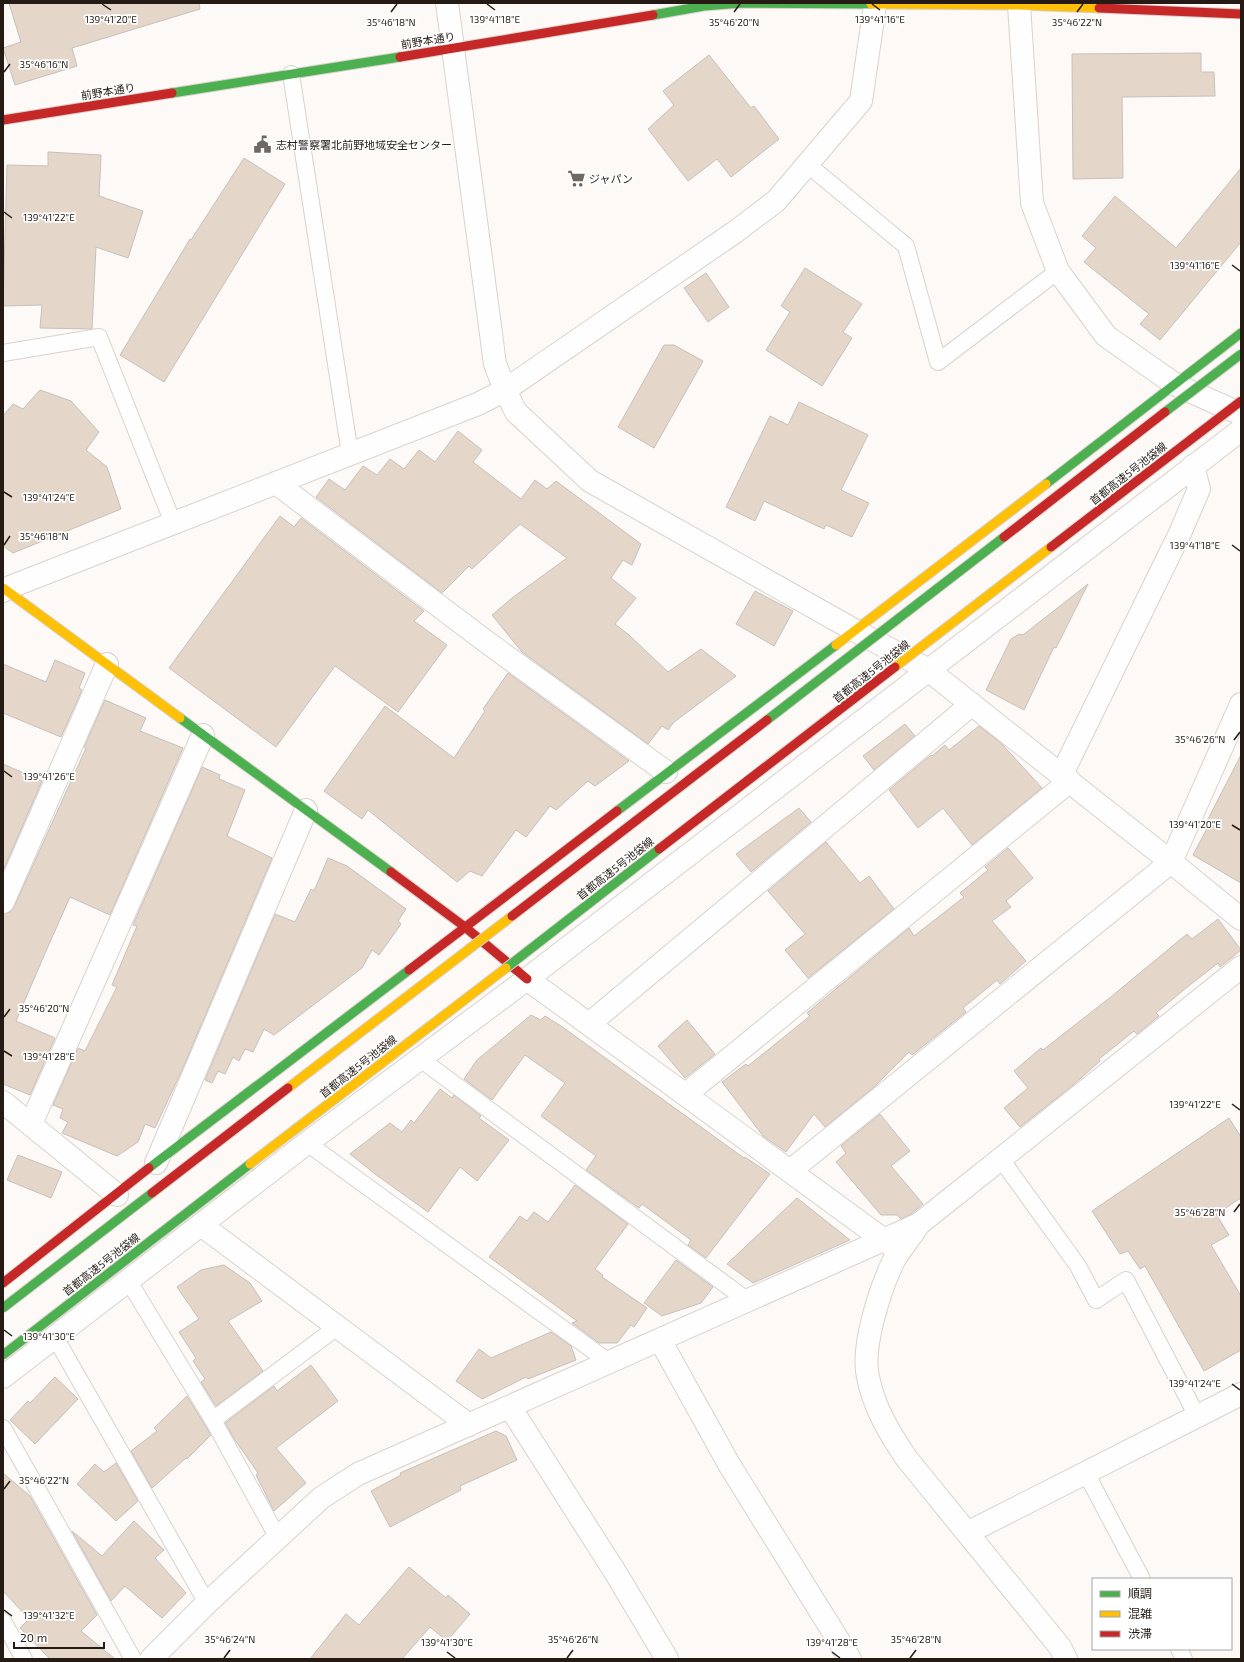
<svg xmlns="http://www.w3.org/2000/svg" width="1244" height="1662" font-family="'Exo 2','Noto Sans JP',sans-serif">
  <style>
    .building { fill: #e5d6ca; stroke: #c6c0bb }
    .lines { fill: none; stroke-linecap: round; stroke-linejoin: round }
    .lane-casing { stroke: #d9d2cd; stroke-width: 18 }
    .street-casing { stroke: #d9d2cd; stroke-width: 24 }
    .fast-casing { stroke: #d9d2cd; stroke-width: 11 }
    .slow-casing { stroke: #d9d2cd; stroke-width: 11 }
    .jam-casing { stroke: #d9d2cd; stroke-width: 11 }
    .lane { stroke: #fffefe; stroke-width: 16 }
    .street { stroke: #fffefe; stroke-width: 22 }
    .fast { stroke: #4caf50; stroke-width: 9 }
    .slow { stroke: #ffc107; stroke-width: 9 }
    .jam { stroke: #c62828; stroke-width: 9 }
    .fast-bridge-casing { stroke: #d9d2cd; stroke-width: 11; stroke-linecap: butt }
    .slow-bridge-casing { stroke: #d9d2cd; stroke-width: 11; stroke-linecap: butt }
    .jam-bridge-casing { stroke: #d9d2cd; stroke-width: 11; stroke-linecap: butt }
    .fast-bridge { stroke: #4caf50; stroke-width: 9 }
    .slow-bridge { stroke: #ffc107; stroke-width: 9 }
    .jam-bridge { stroke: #c62828; stroke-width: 9 }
    .ticks { fill: none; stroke: #251b14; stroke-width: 1.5 }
    .labels { text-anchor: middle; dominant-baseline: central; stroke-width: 3.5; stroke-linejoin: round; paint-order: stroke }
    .street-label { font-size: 11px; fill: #251b14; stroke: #fff }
    .poi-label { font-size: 11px; fill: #251b14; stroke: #fff; text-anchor: start }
    .ticks-label { font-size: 10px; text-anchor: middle; fill: #251b14; stroke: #fff; stroke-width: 3.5; stroke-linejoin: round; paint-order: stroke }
  </style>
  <rect width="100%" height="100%" fill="#fcf9f6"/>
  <path class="building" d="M9,3H199L200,9L72,48L77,66L15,85L3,48L21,42Z
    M1201,53V72H1214L1215,96L1122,97L1123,178L1073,179L1072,54Z
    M709,55L751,108L754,106L779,139L731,177L717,159L688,181L648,129L674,105L663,91Z
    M48,152L101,155L99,196L143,211L128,258L96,247L92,329L40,328L42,305L3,306L7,165L48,166Z
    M244,158L285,184L164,382L120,355L190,239L191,240Z
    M1241,168V242L1160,340L1140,324L1149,314L1084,262L1096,248L1082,236L1115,196L1176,248Z
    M805,268L862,304L843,332L852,338L822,386L766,350L790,312L781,306Z
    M706,273L729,307L708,322L684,288Z
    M664,345H674L703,361L654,448L618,427Z
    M40,390L71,401L99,432L86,450L107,467L121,509L13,553L3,546V416L13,404L23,409Z
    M799,402L868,435L841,490L869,503L852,537L826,525L824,529L764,501L755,521L726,507L770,416L788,425Z
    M458,431L482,450L473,462L521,499L535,480L547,489L556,481L641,544L632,565L623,560L611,578L636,598L615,624L629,635L668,672L701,649L736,676L674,722L668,730L662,726L648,744L522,652L492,615L512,598L567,558L520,524L472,569L469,566L442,593L316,497L329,479L345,490L363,466L377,475L390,459L404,469L419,450L435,462Z
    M280,516L294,527L301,518L424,611L414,621L447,645L398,712L335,666L276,747L169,668Z
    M1088,584L1056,648L1054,647L1024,710L986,690L1011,639L1019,634L1023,635Z
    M755,591L793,611L774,646L736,624Z
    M55,660L85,673L79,688L82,690L61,737L3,713V664L46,682Z
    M508,673L629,761L595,786L588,781L556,810L550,806L526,837L516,830L482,876L470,871L457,882L368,810L362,819L324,791L385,706L454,758L485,711L483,709Z
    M105,700L146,718L140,731L183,748L110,915L70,897L46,951L16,1021L55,1038L30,1095L3,1084V914L10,912L14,907L86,748L84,747Z
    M905,724L915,736L874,770L863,756Z
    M979,726L1001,743L1042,788L972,845L943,808L918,828L889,790L931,755L932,756L945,745L949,750Z
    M1241,755V883L1193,855L1210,823L1207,821Z
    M3,764L42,781L3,871Z
    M202,767L220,775L219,779L245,790L227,836L272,858L182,1070L155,1128L145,1124L138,1142L117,1156L62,1133L68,1122L60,1118L63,1109L53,1105L78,1048L85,1051L117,987L112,985L137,926L133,925Z
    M799,808L811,822L751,872L736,854Z
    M826,842L860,883L869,876L894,909L808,978L785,950L805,934L768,891Z
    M1008,848L1033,878L1006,901L1011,907L992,921L1026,961L1000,984L997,980L963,1008L966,1012L912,1055L909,1052L873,1088L825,1127L814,1114L786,1152L763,1136L722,1082L746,1064L748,1066L810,1016L807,1013L909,928L914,936L964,897L960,893L988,870L985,867Z
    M328,858L347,866L406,909L398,921L401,924L379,955L372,950L362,968L274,1035L264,1029L253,1052L245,1049L239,1061L233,1057L225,1074L218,1071L212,1083L205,1080L275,914L295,922L311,889L314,891Z
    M1218,919L1241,950L1220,967L1218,963L1186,988L1156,1013L1159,1016L1137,1034L1134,1031L1099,1059L1100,1061L1072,1086L1020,1127L1004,1108L1028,1088L1014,1071L1041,1048L1043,1050L1112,996L1187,934L1192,939Z
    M531,1015L541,1020L545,1016L561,1026L744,1158L745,1157L770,1174L706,1258L688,1245L691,1240L642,1204L639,1208L586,1170L596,1156L541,1116L565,1083L525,1055L492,1100L464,1079L477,1060Z
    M687,1020L715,1054L685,1078L658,1046Z
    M440,1089L452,1098L454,1095L481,1116L479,1118L509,1140L477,1181L460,1167L428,1212L375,1174L350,1154L390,1123L402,1132L411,1120L414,1123Z
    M880,1114L910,1151L891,1166L923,1204L911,1214L901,1219L897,1215H881L836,1162L846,1153L841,1146Z
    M1229,1118L1241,1137V1198L1216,1214L1229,1235L1211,1245L1241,1296V1350L1204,1371L1145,1266L1140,1269L1128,1251L1120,1254L1092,1211Z
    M18,1155L62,1172L51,1198L7,1180Z
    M575,1185L628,1224L595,1269L603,1275L602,1277L647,1308L634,1327L631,1325L617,1343H599L572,1323L577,1321L489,1257L520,1216L527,1221L534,1212L548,1222Z
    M797,1198L850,1240L753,1283L727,1264Z
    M676,1260L713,1287L701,1303L662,1316L644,1303Z
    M224,1265L250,1283L262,1301L228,1321L263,1371L216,1406L201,1382L205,1379L193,1361L196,1358L179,1332L199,1319L177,1287L201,1270Z
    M551,1332L571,1346L576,1360L528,1379L526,1377L482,1399L456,1381L479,1349L491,1358Z
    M311,1365L338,1401L276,1448L306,1483L274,1511L256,1475L258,1473L235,1440L225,1423L274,1386L277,1391Z
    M55,1377L78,1399L35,1444L10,1420L28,1401L30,1403Z
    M187,1396L211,1435L187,1459L186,1458L152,1488L131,1451L157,1431L154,1428Z
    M496,1431L506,1436L517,1460L460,1486L461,1490L390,1527L371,1491L401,1475L400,1473Z
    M116,1463L138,1501L116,1521L77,1484L95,1464L104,1472Z
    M3,1473L30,1496L97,1615L81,1631L115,1659H50L20,1628L29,1619L3,1591Z
    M134,1521L164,1550L155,1558L186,1593L162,1618L125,1586L111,1601L72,1531L102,1556Z
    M409,1567L446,1598L448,1595L470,1614L447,1641L430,1627L402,1659H310L346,1614L359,1625Z"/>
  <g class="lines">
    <defs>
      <path id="lane" d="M291,74L350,454
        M807,164L906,246L938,362L1058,271
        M3,353L99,337L173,523
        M419,1058L748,1301
        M307,1143L609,1362
        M1001,1159L1078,1266L1096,1300L1126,1280L1197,1416
        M128,1280L213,1420L278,1538
        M55,1337L207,1603
        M213,1420L337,1327
        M3,1428L133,1659
        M1086,1473L1142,1579
        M3,1621L24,1659
        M1179,1649L1184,1659"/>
      <path id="street" d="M447,3L495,364L505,390L516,412L590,481L854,630L927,669L1171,862L1241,919
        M1019,5L1032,203L1058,271L1106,336L1176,385L1241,414
        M276,483L488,643L666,772
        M3,591L5,589L478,404L505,390L735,232L776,201L861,101L875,5
        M1062,774L1180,533L1199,489L1193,466
        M3,902L107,664
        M527,979L895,1248
        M589,1024L972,704
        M686,1094L1070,781
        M3,1102L117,1195
        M31,1124L203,735
        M156,1163L306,810
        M790,1171L1171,862L1241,704
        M201,1225L469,1425
        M660,1340L730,1466L850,1659
        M3,1377L307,1143L527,979L1241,430
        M510,1407L617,1575L667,1659
        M967,1533L1241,1394
        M151,1659L207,1603L321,1498L358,1474L917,1225
        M1066,1659L1060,1647L907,1459C890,1434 874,1408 868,1377C861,1347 880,1290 893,1262C900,1249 911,1237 919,1224L1241,967"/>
      <path id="fast" d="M653,15L704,6L742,3L871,4
        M172,93L400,57
        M1046,484L1241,333
        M180,718L391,872
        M617,811L836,645
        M149,1168L409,970"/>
      <path id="slow" d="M871,4L1019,5L1099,8
        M3,588L180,718
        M836,645L1046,484"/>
      <path id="jam" d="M1099,8L1241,14
        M400,57L653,15
        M3,120L172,93
        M391,872L465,927L527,979
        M409,970L617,811
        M3,1283L149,1168"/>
    </defs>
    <use href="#lane" class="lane-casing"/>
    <use href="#street" class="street-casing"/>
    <use href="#fast" class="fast-casing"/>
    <use href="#slow" class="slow-casing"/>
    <use href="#jam" class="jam-casing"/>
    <use href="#lane" class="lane"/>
    <use href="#street" class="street"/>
    <use href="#fast" class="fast"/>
    <use href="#slow" class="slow"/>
    <use href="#jam" class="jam"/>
    <defs>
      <path id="fast-bridge" d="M1165,412L1241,354
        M767,720L1004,537
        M506,968L659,849
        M3,1308L152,1193
        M3,1355L250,1164"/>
      <path id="slow-bridge" d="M895,667L1051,547
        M288,1088L512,916
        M250,1164L506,968"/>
      <path id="jam-bridge" d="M1004,537L1165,412
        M1051,547L1241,401
        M659,849L895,667
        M512,916L767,720
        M152,1193L288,1088"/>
    </defs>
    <use href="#fast-bridge" class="fast-bridge-casing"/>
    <use href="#slow-bridge" class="slow-bridge-casing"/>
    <use href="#jam-bridge" class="jam-bridge-casing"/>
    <use href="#fast-bridge" class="fast-bridge"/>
    <use href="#slow-bridge" class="slow-bridge"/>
    <use href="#jam-bridge" class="jam-bridge"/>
  </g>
  <path class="ticks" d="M102,4L111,10M487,4L495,10M872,4L880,10M391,12L397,4M734,12L740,4M1077,12L1083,4M4,72L10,64M4,212L12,218M1232,265L1240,271M4,492L12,497M4,545L10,536M1232,545L1240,551M1234,740L1240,732M4,771L12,777M1232,825L1240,830M4,1017L10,1009M4,1051L12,1056M1232,1104L1240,1110M1234,1212L1240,1204M4,1330L12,1336M1232,1384L1240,1390M4,1489L10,1481M4,1610L12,1616M447,1652L455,1658M832,1652L840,1658M224,1658L230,1650M567,1658L573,1650M910,1658L916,1650"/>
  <defs>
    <symbol id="civic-bare" viewBox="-9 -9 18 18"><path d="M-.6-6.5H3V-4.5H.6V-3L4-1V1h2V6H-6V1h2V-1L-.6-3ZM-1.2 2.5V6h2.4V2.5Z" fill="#706963" stroke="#fff" stroke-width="2.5" paint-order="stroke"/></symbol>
    <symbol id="supermarket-bare" viewBox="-9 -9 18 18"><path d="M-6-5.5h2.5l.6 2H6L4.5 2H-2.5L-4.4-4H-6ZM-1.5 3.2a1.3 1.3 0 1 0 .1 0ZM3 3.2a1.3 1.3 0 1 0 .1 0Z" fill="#706963" stroke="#fff" stroke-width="2.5" paint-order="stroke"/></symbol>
  </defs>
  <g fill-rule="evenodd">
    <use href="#civic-bare" x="250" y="132" width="25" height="25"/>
    <use href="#supermarket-bare" x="564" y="166" width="25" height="25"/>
  </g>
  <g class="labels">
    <g class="street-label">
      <text transform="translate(428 40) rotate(-9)">前野本通り</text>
      <text transform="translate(108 91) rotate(-9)">前野本通り</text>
      <text transform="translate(1128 473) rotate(-38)">首都高速5号池袋線</text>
      <text transform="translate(871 671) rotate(-38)">首都高速5号池袋線</text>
      <text transform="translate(615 868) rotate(-38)">首都高速5号池袋線</text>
      <text transform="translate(358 1066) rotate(-38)">首都高速5号池袋線</text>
      <text transform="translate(101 1264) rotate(-38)">首都高速5号池袋線</text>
    </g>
    <g class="poi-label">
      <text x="276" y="144">志村警察署北前野地域安全センター</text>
      <text x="589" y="178">ジャパン</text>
    </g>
  </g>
  <g class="ticks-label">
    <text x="111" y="23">139°41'20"E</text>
    <text x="495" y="23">139°41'18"E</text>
    <text x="880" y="23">139°41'16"E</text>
    <text x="391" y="26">35°46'18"N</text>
    <text x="734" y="26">35°46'20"N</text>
    <text x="1077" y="26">35°46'22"N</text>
    <text x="44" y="68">35°46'16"N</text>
    <text x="49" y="221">139°41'22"E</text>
    <text x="1195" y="269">139°41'16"E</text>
    <text x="49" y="501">139°41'24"E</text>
    <text x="44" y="540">35°46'18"N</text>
    <text x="1195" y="549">139°41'18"E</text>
    <text x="1200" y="743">35°46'26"N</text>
    <text x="49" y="780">139°41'26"E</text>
    <text x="1195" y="828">139°41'20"E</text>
    <text x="44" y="1012">35°46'20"N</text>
    <text x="49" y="1060">139°41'28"E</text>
    <text x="1195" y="1108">139°41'22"E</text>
    <text x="1200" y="1216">35°46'28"N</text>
    <text x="49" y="1340">139°41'30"E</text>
    <text x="1195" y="1387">139°41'24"E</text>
    <text x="44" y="1484">35°46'22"N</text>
    <text x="49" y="1619">139°41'32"E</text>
    <text x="230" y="1643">35°46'24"N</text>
    <text x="573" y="1643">35°46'26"N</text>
    <text x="916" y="1643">35°46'28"N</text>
    <text x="447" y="1646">139°41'30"E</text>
    <text x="832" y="1646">139°41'28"E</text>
  </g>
  <rect width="1244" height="1662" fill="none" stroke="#251b14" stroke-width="8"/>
  <rect x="1092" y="1578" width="140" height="72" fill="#ffffff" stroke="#a8a4a1"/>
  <rect x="1100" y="1591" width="20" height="6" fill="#4caf50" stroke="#a8a4a1"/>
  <text x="1128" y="1598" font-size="12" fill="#251b14">順調</text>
  <rect x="1100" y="1611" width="20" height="6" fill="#ffc107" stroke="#a8a4a1"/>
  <text x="1128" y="1618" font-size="12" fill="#251b14">混雑</text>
  <rect x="1100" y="1631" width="20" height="6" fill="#c62828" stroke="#a8a4a1"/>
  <text x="1128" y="1638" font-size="12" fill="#251b14">渋滞</text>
  <path d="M14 1642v6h90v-6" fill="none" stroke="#251b14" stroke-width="2"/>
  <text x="20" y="1642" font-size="12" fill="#251b14" stroke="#ffffff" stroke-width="3" paint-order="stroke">20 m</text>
</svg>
